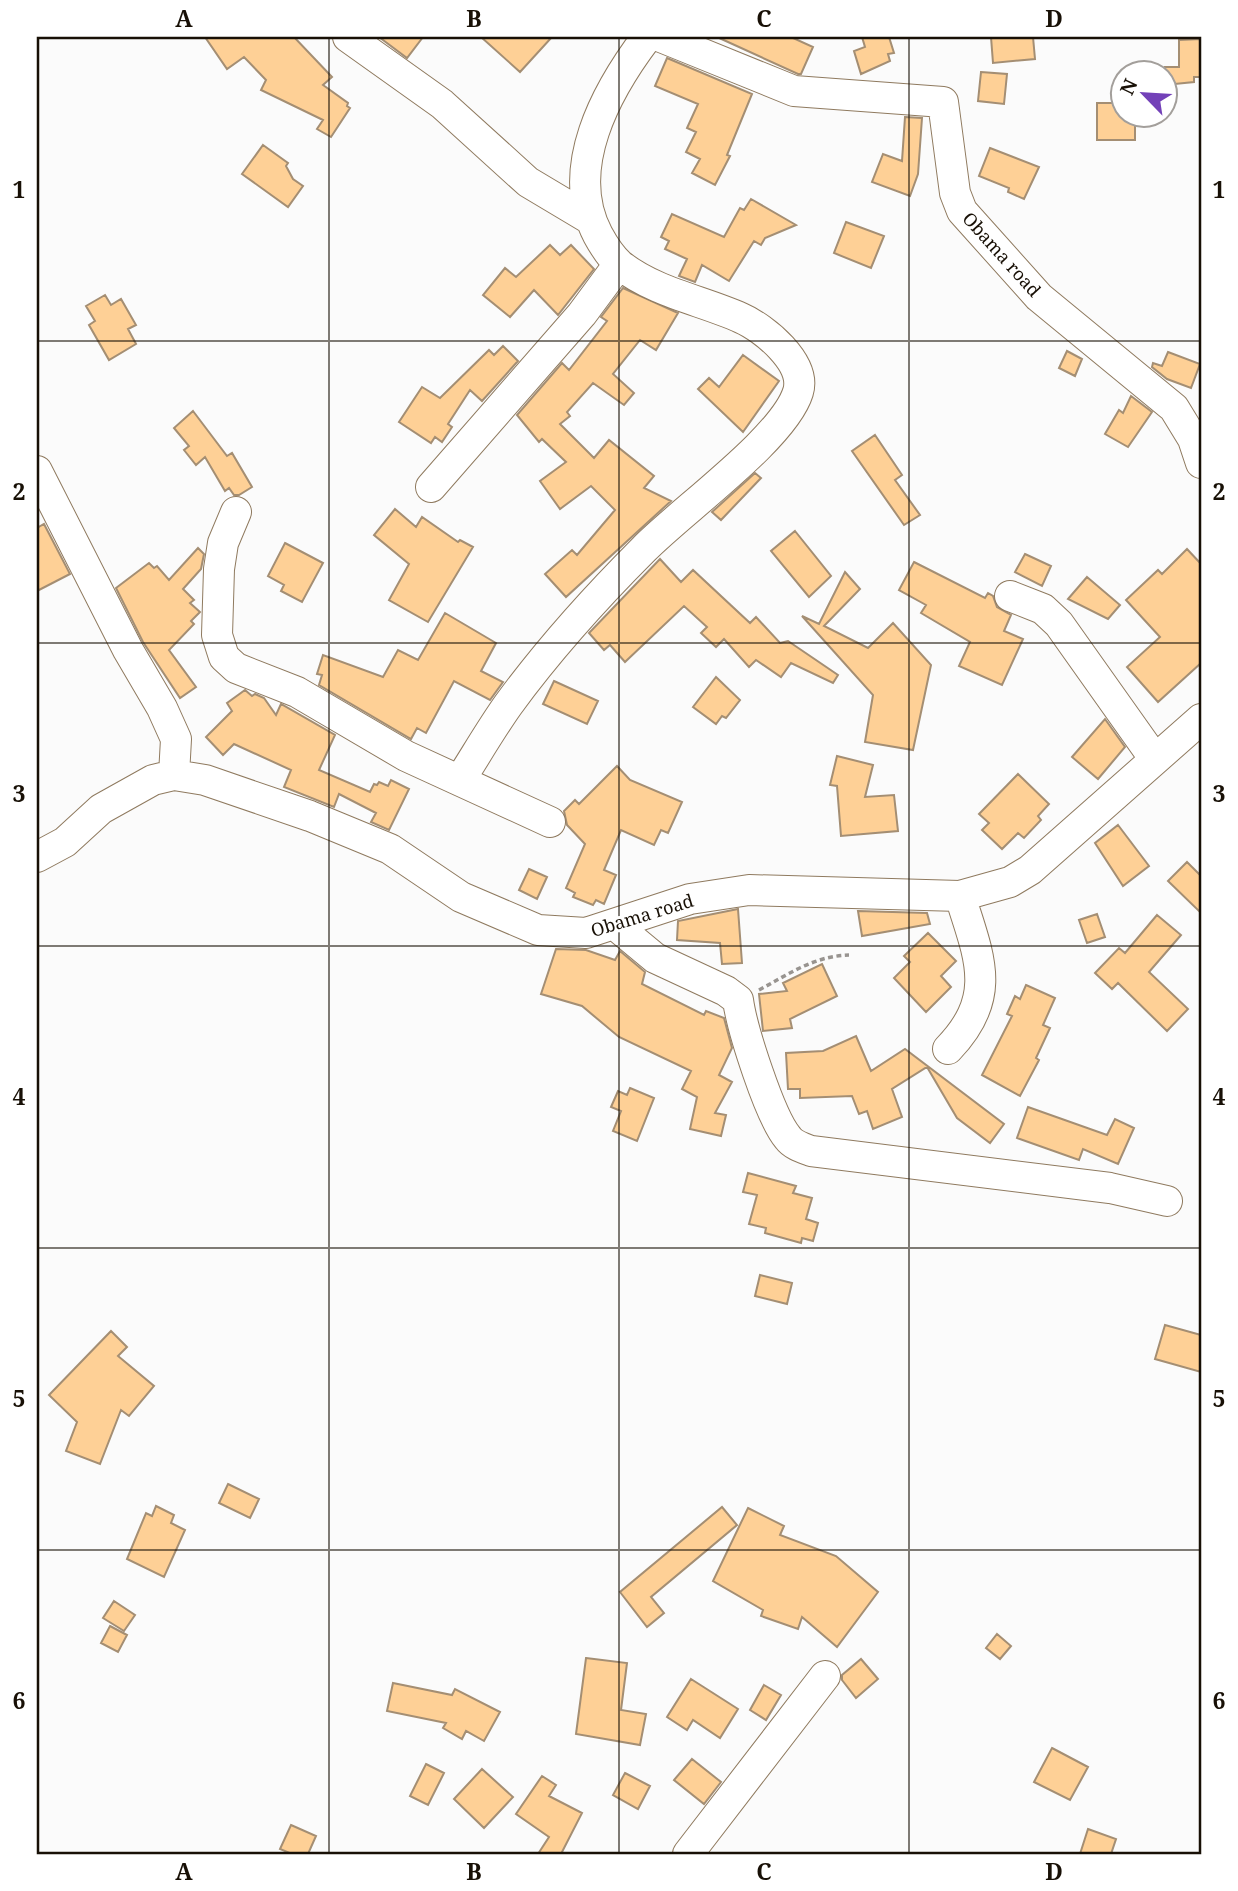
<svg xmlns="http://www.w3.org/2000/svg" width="1238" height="1891" font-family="'Noto Serif',serif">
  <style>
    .building { fill: #fed096; stroke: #a48e73; stroke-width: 2 }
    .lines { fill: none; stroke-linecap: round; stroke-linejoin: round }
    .minor-casing { stroke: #8f7a5f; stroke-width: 32 }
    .path { stroke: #989490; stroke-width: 3.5; stroke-dasharray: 5 3.5; stroke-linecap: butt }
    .minor { stroke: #fff; stroke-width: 30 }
    .grid { fill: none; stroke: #181006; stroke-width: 2; stroke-opacity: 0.55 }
    .labels { text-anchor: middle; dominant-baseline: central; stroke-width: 6; stroke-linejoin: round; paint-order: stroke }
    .street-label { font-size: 18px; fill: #181006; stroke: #fff }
    .neatline { fill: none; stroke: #181006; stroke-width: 2.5 }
    .grid-label { font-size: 23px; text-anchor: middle; font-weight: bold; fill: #181006 }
  </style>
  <rect width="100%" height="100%" fill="#fbfbfb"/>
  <path class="building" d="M205,37H294L332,77L323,85L348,103L347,106L350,108L331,137L317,129L323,120L261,90L266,80L244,57L227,69Z
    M379,37H423L407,58Z
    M481,37H552L520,72Z
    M717,37H791L813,47L801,74H798Z
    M862,37H889L894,53L888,54L890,61L861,74L854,51L865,47Z
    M991,37H1033L1035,59L993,63Z
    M1201,39V77H1194V82L1165,85V67H1179V40Z
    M667,58L752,94L727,155L730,156L715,185L692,173L700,159L686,152L696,132L687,128L698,104L655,86Z
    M981,72L1007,74L1004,104L978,101Z
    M1097,103H1123V116H1135V140H1097Z
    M905,117L922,118L918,174L910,196L872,182L883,154L902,161Z
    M263,145L288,163L286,166L293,179L303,186L288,207L242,174Z
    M990,148L1039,167L1024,199L1008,192L1009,188L979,176Z
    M751,199L796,225L765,238L761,245L754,241L729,281L702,265L695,282L679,276L687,259L665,249L669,241L661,237L672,214L724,237L740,208L744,210Z
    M846,222L884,236L871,268L834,253Z
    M550,245L560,255L571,245L594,269L558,315L534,290L510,317L483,295L505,268L516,277Z
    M623,288L678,313L656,350L640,340L613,374L634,393L624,405L593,383L567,412L570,416L560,424L594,458L609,440L654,476L644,488L671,501L566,597L545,574L572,550L577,555L615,510L591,486L560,509L540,481L566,462L542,439L539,442L517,415L562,363L569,370L607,321L601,317Z
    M105,295L111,305L121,299L136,325L128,329L136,344L109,360L89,325L95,321L86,306Z
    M503,346L518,361L482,401L470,390L448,424L452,427L442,442L435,437L431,443L399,422L422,387L440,398L489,350L494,355Z
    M1067,351L1082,359L1075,376L1059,368Z
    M1168,352L1200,364L1191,388L1167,379L1152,367L1153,363L1162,366Z
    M743,355L779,381L743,432L698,389L709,378L719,387Z
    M1131,396L1152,412L1128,447L1105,434L1119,410L1123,413Z
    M193,411L227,456L232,453L252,487L239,495H234L229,488L225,491L205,457L196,465L184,450L189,446L174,428Z
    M875,435L902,475L895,480L920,515L904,525L852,451Z
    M755,473L761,478L721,520L712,512Z
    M395,509L416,527L422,517L458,542L460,540L473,547L428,622L389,600L409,564L374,535Z
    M44,524L70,574L37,591V528Z
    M795,531L831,576L809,597L771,551Z
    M285,543L323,563L302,602L281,591L284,585L268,576Z
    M198,548L204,554L201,569L183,589L194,600L190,603L200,612L191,621L194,624L169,650L196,687L180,698L143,642L116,588L149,563L154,568L157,566L169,580Z
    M1187,549L1201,564V663L1158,702L1127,667L1160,637L1126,600L1158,570L1162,574Z
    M1025,554L1051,566L1042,586L1015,572Z
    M660,559L681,582L693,570L750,623L756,617L780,643L788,641L838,675L833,683L791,663L781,677L756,660L749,667L724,639L716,647L701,633L707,627L684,606L625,662L610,645L604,650L589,633Z
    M914,562L985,598L988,593L993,596L997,607L1011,615L1004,631L1023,639L1002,685L959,666L970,642L921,613L926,605L899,590Z
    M845,572L860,589L824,626L868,648L893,623L931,665L913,750L865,742L873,695L802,616L819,624Z
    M1087,577L1120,605L1108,619L1068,599Z
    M445,613L496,643L481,671L503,682L490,700L454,681L426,733L417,728L411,739L319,685L322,675L317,674L323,655L383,677L398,650L418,660Z
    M716,677L740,700L726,718L722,716L716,724L693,707Z
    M554,681L598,701L587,724L543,704Z
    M245,690L252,696L255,694L264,698L276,715L281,704L335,735L319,770L370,792L374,784L377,785L379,782L388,786L391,780L409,789L389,830L371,822L376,813L339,794L334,807L284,787L291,770L234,744L223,755L206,737L232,711L227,703Z
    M1105,719L1125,747L1098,779L1072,757Z
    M837,756L873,765L865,797L894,795L898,831L841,836L837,786L830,785Z
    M617,766L630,780L682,802L668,833L661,830L654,845L621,830L604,870L616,875L604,904L596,900L593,905L573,897L575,893L566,888L585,844L567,825L564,811L575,800L579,804Z
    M1018,774L1049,804L1038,816L1041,820L1024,838L1018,833L1002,849L982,830L989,823L979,814Z
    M1118,825L1149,866L1123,886L1095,843Z
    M1187,862L1201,876V913L1168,881Z
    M529,869L547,877L537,899L519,890Z
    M738,909L742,963L722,964L720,943L677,940L678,921Z
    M858,911L927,913L930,924L862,936Z
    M1097,914L1105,937L1087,943L1079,920Z
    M1157,915L1181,935L1149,972L1188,1009L1167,1031L1118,983L1112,989L1095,973L1119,948L1125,953Z
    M928,933L956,961L941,976L951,987L926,1012L894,978L910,962L904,956Z
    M556,949L586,950L615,960L620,951L645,972L642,984L704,1015L706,1011L724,1018L732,1048L719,1075L732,1082L715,1113L726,1115L721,1136L690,1129L697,1097L682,1089L691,1071L619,1037L582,1006L541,994Z
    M822,964L837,996L790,1019L792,1028L763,1031L759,994L787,991L783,983Z
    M1026,985L1055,998L1043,1025L1050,1028L1036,1058L1039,1060L1020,1096L982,1075L1012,1016L1007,1014L1015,996L1020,999Z
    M856,1036L871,1071L905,1049L1004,1124L990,1143L957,1118L927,1067L892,1089L902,1117L873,1129L867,1111L859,1114L852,1096L800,1098V1089H788L786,1053L823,1051Z
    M630,1088L654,1098L637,1141L613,1131L621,1111L611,1107L618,1091L627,1095Z
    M1028,1107L1107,1135L1115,1119L1134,1128L1118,1164L1083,1149L1079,1160L1017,1138Z
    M748,1173L796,1186L793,1193L812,1198L806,1219L818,1223L813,1241L802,1238L801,1243L765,1233L766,1228L749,1224L757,1195L743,1192Z
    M760,1275L792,1283L787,1304L755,1296Z
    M1165,1325L1201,1335V1372L1155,1359Z
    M111,1331L127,1347L118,1356L154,1386L129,1416L121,1410L100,1464L66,1451L77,1422L49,1395Z
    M228,1484L259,1499L250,1518L219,1503Z
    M156,1506L174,1515L171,1523L185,1530L164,1577L127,1559L146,1513L152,1516Z
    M722,1507L737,1525L651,1597L664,1613L647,1627L620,1592Z
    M748,1508L784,1526L780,1535L836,1556L878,1592L837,1647L802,1617L798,1629L761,1616L763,1610L713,1581Z
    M114,1601L135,1615L124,1631L103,1618Z
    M110,1626L127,1635L118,1652L101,1643Z
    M997,1634L1011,1646L1000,1659L986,1648Z
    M586,1658L627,1663L621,1710L646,1714L640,1745L576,1734Z
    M861,1659L878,1679L856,1698L842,1680V1675Z
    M691,1679L738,1709L720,1738L693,1720L687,1730L667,1717Z
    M393,1683L452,1695L455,1689L500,1712L484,1741L466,1731L462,1739L443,1728L446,1723L387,1711Z
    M764,1685L781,1695L766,1720L750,1710Z
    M1052,1748L1088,1767L1070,1800L1034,1782Z
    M692,1759L721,1782L704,1804L674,1780Z
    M426,1764L444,1773L428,1805L410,1796Z
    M482,1769L513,1797L484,1828L454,1799Z
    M625,1773L650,1786L638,1809L613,1795Z
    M542,1776L556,1785L549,1796L582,1813L561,1854H538L549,1837L516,1814Z
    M291,1825L316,1836L308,1854H292L280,1849Z
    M1088,1829L1116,1839L1111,1854H1080Z"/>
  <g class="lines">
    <defs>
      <path id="minor" d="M348,37L442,104L528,182L590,219
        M661,37L794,91L943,102L955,193L962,211L1039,297L1174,408L1193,439L1201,463
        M37,471L128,650L162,708L176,739L174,775
        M431,487L582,314L619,264
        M236,512L223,543L219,569L217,635L224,657L236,668L297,692L406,756L550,822
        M1010,596L1043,609L1059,624L1154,758
        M460,780C476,755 491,729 508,705C546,653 598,595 644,549C681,511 784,438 798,392C807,363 764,328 741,318C701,300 656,293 620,265C611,257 604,246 598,235C563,169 606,91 647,37
        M37,857L65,842L101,809L153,780L174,775L205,780L310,816L390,849L461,897L538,930L586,933L690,899L749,890L960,896L1010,882L1030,870L1201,719
        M614,924L655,958L726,991L738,1000C742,1029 770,1117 788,1138C793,1145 803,1148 811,1151L1110,1188L1167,1201
        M948,1049C998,997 980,959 960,896
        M688,1854L825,1676"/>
    </defs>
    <use href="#minor" class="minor-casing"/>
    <path class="path" d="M759,990C789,974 814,956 849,955"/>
    <use href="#minor" class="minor"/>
  </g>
  <path class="grid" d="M329,37V1854M619,37V1854M909,37V1854M37,341H1201M37,643H1201M37,946H1201M37,1248H1201M37,1550H1201"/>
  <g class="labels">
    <g class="street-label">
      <text transform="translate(1002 254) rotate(48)">Obama road</text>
      <text transform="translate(642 915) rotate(-17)">Obama road</text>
    </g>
  </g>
  <rect width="1238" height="1891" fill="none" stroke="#ffffff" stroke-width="77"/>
  <g transform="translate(1144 94) rotate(295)"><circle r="33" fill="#ffffff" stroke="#a39f9b" stroke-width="2"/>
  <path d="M0-5L12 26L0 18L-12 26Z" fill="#7341b8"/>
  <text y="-10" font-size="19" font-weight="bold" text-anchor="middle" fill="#181006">N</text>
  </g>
  <rect x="38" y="38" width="1162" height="1815" class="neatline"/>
  <g class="grid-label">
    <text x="184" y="27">A</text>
    <text x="474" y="27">B</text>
    <text x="764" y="27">C</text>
    <text x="1054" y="27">D</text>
    <text x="19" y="198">1</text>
    <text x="1219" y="198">1</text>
    <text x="19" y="500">2</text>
    <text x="1219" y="500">2</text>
    <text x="19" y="802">3</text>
    <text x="1219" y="802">3</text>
    <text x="19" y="1105">4</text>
    <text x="1219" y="1105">4</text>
    <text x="19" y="1407">5</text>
    <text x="1219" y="1407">5</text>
    <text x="19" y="1709">6</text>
    <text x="1219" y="1709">6</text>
    <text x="184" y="1880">A</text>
    <text x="474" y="1880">B</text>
    <text x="764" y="1880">C</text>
    <text x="1054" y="1880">D</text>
  </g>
</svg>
